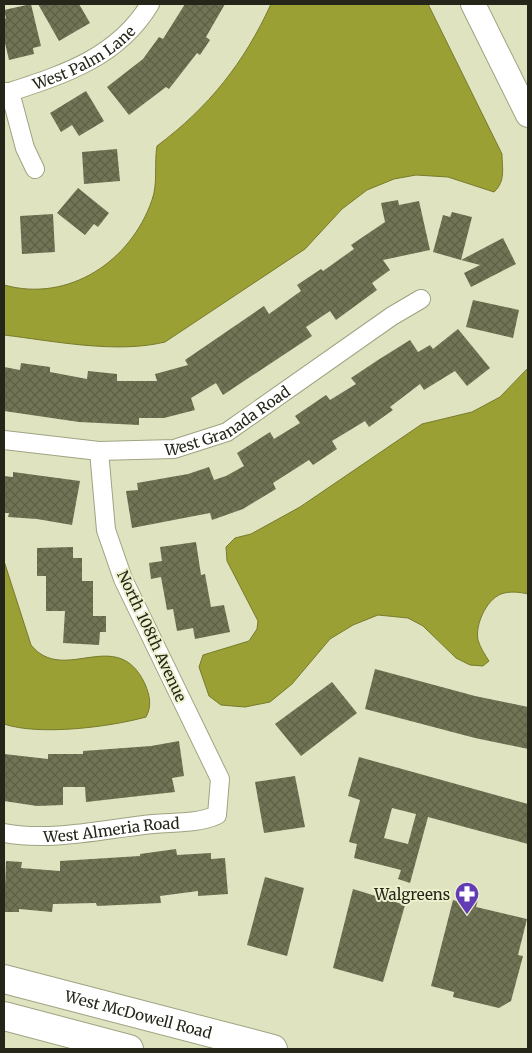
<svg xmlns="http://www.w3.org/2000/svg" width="532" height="1053" font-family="Merriweather,serif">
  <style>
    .water { fill: #9aa034; stroke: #777b2c }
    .building { fill: url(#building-cross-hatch); fill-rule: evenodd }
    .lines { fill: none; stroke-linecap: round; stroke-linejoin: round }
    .street-casing { stroke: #9fa381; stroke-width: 20 }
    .secondary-casing { stroke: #9fa381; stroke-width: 26 }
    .primary-casing { stroke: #9fa381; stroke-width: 30 }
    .street { stroke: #fff; stroke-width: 18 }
    .secondary { stroke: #fff; stroke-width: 24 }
    .primary { stroke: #fff; stroke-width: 28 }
    .labels { text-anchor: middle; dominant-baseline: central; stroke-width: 4; stroke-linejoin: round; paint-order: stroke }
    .street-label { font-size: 15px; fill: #252619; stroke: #ecf0cd }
    .poi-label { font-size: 15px; fill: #252619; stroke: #ecf0cd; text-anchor: end }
  </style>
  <defs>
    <pattern id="building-cross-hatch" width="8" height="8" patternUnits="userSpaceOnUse" patternTransform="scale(1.25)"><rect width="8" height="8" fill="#727555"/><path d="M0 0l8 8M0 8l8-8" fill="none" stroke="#5d6046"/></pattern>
  </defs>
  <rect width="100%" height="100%" fill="#dfe3c0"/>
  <path class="water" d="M271,4H428L502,154C502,168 506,181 494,192L448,177L416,175L394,179L367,190L342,209L305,249L165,342C116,354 54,341 4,335V285C69,303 131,261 152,200C158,184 154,163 157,146C209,107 244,63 271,4Z
    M528,368V594C520,592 509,591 501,594C486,600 475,625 478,640C480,647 485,655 489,661L483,666L470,665L456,658L423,626L408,618L378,615L353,625L330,639L292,684L270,702L245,707L221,705L209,696L199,667L203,655L249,641L257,629L258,621L227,561L226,547L235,538L251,534L300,507L422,424L472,412L500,397Z
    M4,561L31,645C64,686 117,624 145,684C150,696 152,706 146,717C110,727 39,736 4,724Z"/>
  <path class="building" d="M31,4L41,46L33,48L34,54L9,60L4,39V19L6,18L4,10Z
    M38,4H79L90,23L59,41Z
    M185,4H225L206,37L210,40L200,55L197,53L169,89L166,87L129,115L107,87L143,59L159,37L163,39Z
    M86,91L104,121L79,136L72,125L61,132L50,113Z
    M117,149L120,181L84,184L82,152Z
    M78,188L109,213L98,227L94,224L85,235L57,213Z
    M398,200L399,205L419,201L430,250L383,260L390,270L372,283L377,290L336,320L330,311L306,327L312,336L223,395L216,383L191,398L195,410L164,418H139V425L79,422L4,411V367L20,370L21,363L50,367V372L87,379L88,371L117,374V381H157L155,374L188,365L185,360L264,306L269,314L301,291L297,285L321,269L323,271L354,249L351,245L385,222L381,203Z
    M452,212L472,217L461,260L433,252L443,215L450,217Z
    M53,214L55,252L22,254L20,216Z
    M503,238L516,264L471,287L464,273L480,265L461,260Z
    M473,300L519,310L513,338L466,327Z
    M458,329L490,368L467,386L455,371L424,390L420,384L390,407L393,410L369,427L365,421L332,441L337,449L313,465L309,460L273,483L276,489L243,509L212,520L210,513L132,528L126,491L138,490L137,483L188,474L209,467L214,480L226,476L244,466L237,453L270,432L274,439L300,423L295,416L326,395L330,400L356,384L351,378L378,360L410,340L418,352L430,345L433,349Z
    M13,472L80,481L72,525L37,519L8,517L9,513H4V476L13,477Z
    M196,542L201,575L205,574L211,607L224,605L230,632L195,639L193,628L177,631L173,609L167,610L161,577L151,579L149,563L162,561L160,547Z
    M73,547V558H82V581H93V616H106V632H100L99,645L63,643L65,611H46V576H37V548Z
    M375,669L475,696L528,707V749L475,738L365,709Z
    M332,682L357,713L301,756L275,724Z
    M179,741L184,776L172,778L175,792L86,802L85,787H63V805L37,806L4,801V754L48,759V754H83V751L151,746Z
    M359,757L528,804V844L428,817L410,883L398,879L401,870L354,858L357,844L349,842L360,800L348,796ZM392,808L416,814L408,844L384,838Z
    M295,776L305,827L264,833L255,782Z
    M176,849L177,855L211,853V859L225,858L228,894L198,896V891L160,896L161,903L97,906L96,903L53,904L52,912L19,909V912H4L6,861L22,862L21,868L60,871V861L140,856V854Z
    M265,877L304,888L287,956L247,945Z
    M353,889L405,905L383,982L333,968Z
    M463,891L479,896L476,907L527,919L518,955L523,956L511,1001L499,1008L453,997L454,992L431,986L453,900L460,902Z"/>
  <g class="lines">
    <defs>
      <g id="street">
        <path id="s1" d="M4,92H10C65,74 118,57 150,4"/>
        <path d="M10,92L25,148L35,169"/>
        <path id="s2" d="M4,440L99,451L174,449L227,432L392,316L421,299"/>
        <path id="s3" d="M4,833C53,842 103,829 153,824C174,822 197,824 217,815L220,779L123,579L106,530L99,451"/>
      </g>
      <path id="secondary" d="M473,4L528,115"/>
      <g id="primary">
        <path id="s4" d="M4,979L273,1049"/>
        <path d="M4,1016L129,1049"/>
      </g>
    </defs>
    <use href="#street" class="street-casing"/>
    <use href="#secondary" class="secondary-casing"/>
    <use href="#primary" class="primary-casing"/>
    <use href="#street" class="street"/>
    <use href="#secondary" class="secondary"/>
    <use href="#primary" class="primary"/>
  </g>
  <defs>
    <symbol id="pharmacy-pin" viewBox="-11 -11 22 30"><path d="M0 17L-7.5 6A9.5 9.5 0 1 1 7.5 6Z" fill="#623cb4" stroke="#ecf0cd"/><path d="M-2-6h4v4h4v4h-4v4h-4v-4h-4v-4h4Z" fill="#fff"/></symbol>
  </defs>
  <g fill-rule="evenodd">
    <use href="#pharmacy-pin" x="453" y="880" width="28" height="38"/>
  </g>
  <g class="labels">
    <g class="street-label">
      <text stroke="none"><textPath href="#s1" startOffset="88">West Palm Lane</textPath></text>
      <text stroke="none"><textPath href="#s2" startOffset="231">West Granada Road</textPath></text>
      <text transform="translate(152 636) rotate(65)">North 108th Avenue</text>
      <text stroke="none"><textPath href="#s3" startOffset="108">West Almeria Road</textPath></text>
      <text stroke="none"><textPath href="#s4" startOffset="139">West McDowell Road</textPath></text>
    </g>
    <g class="poi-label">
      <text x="450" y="894">Walgreens</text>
    </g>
  </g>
  <rect width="532" height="1053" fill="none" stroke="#252619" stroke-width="10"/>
</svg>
